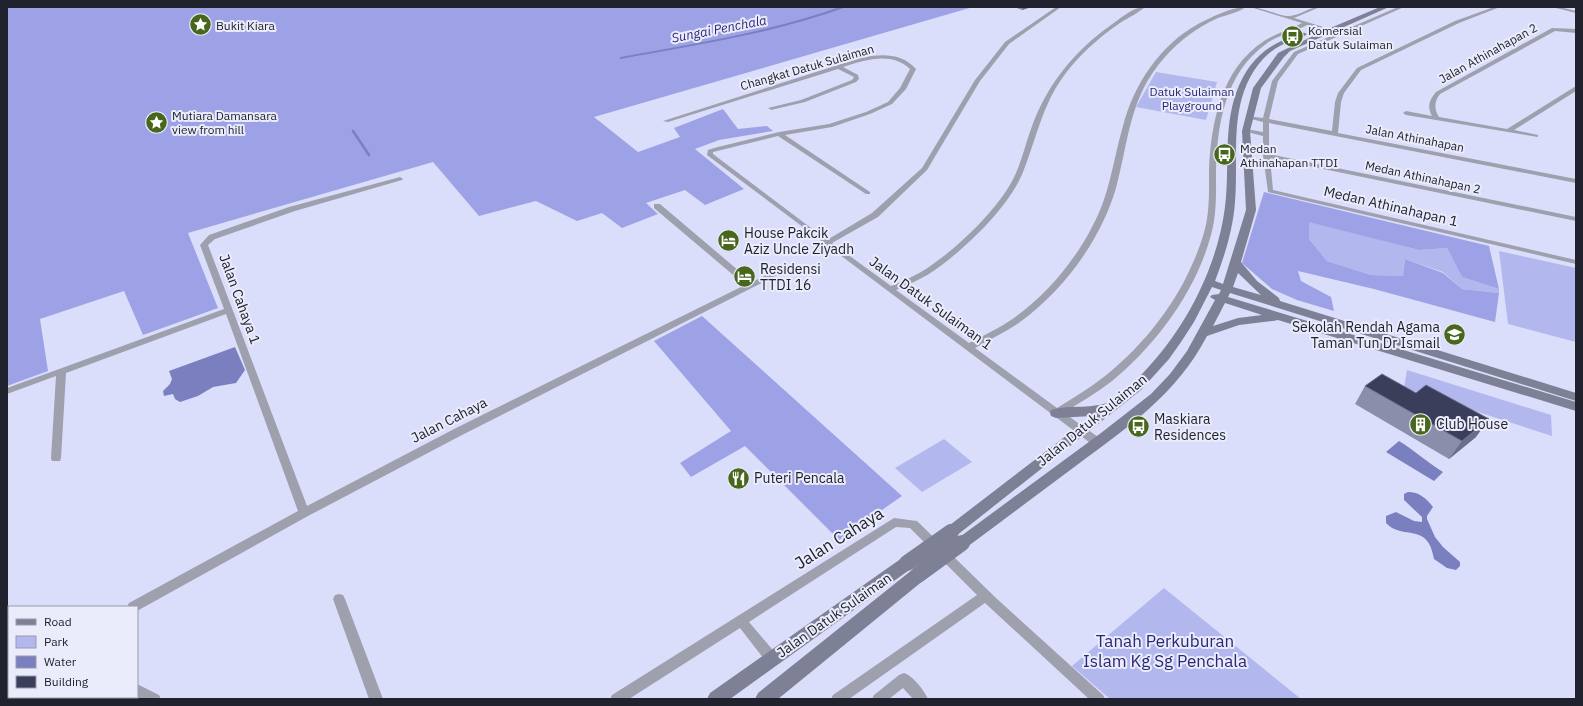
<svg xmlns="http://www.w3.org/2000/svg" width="1583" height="706" font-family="'IBM Plex Sans',sans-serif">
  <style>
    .green { fill: #b2b7ee }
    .forest { fill: #9ca2e5 }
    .water { fill: #7a7fc0 }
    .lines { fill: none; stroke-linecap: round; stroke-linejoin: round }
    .stream-far1 { stroke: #7a7fc0; stroke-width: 2 }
    .stream { stroke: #7a7fc0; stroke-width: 2.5 }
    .street { fill: #9ea0ae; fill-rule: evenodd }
    .secondary { fill: #7e8096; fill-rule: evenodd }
    .secondary-bridge { stroke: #7e8096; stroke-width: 16 }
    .wall { fill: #8a8eaa }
    .shaded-wall { fill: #6b6e8a }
    .building { fill: #3b3e5a; stroke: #6b6e8a }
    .labels { text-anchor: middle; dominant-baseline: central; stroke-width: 4; stroke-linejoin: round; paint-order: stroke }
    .far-poi-label { font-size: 12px; fill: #20222e; stroke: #eaecfb; text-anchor: start }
    .far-street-label { font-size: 12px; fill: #20222e; stroke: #eaecfb }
    .far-park-label { font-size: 12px; fill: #2c2673; stroke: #eaecfb }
    .far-water-label { font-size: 13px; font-style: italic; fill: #2e2976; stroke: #eaecfb }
    .street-label { font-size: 14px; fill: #20222e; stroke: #eaecfb }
    .poi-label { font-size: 14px; fill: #20222e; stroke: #eaecfb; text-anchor: start }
    .near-street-label { font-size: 17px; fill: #20222e; stroke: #eaecfb }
    .near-park-label { font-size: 17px; fill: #2c2673; stroke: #eaecfb }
  </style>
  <rect width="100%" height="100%" fill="#dadefa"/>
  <path class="green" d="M1156,72L1217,82L1206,120L1136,107Z
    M1309,221L1419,250L1447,248L1462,277L1499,289V293L1462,289L1443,272L1405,259L1403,276L1371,275L1327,261L1309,239Z
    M1499,251L1576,268V342L1508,324Z
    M1407,370L1551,415L1552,436L1404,388Z
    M944,439L972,462L922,492L895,468Z
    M1164,588L1301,699H1110L1072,666Z"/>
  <path class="forest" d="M7,7H973L594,117L638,152L680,137L674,128L723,109L738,129L767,126L773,131L719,140L695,149L744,189L705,205L685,190L646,203L658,214L622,228L602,213L577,221L536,201L479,216L433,162L188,233L218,308L143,335L124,291L40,319L48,371L7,386Z
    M1264,192L1489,246L1499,289L1462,277L1447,248L1419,250L1309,222V239L1327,261L1371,275L1403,276L1405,259L1443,273L1462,289L1499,293L1495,322L1374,289L1298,271L1301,281L1331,297L1334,311L1297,300L1272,289L1242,263Z
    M702,316L902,496L839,540L745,446L691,477L680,463L731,431L654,341Z"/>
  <path class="water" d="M235,347L245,370L236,383L213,387L198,396L180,402L175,399L173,394L164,396L163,391L170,384L172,379L169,371Z
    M1399,441C1414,450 1427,462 1443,472L1434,481L1386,452Z
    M1408,492C1419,492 1426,498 1433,507L1427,516V519L1435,537L1443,547L1460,562V566L1456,570L1447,568L1434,559C1428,521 1403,541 1386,523V516L1396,512L1414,521L1422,522V517L1404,500V494Z"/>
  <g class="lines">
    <path class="stream-far1" d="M621,58C696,44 771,33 843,7"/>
    <path class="stream" d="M353,131L369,155"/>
    <path class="street" d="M1056,7H1061L1009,44L980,81L927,170L878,217L832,243L891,286C901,282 912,277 921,272C951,254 990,217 1008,188C1020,170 1024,148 1031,129C1046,86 1074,51 1111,25C1121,18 1133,7 1145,7C1138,13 1128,18 1120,23C1098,38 1078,56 1063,77C1042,106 1036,140 1023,172C1009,208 961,253 929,274C919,280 907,285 896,290L969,343C984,335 1000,328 1014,318C1046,295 1074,262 1092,227C1110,195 1113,160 1123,126C1134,84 1160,45 1198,24C1212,17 1231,7 1246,7C1239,12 1227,15 1218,18C1198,27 1180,40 1165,57C1129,97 1129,140 1116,188C1101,240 1063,291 1020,322C1006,332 990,339 975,348L1057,408C1073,398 1090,388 1105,376C1150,340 1186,291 1203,236C1210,215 1209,192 1209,170C1211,123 1221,69 1264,41C1276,33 1290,30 1302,23L1250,7C1262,7 1281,17 1290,16C1301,15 1309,7 1320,7L1294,18L1333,30L1330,32L1307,25C1294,32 1278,35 1266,44C1225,73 1217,125 1216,171C1216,193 1217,214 1211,235C1196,291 1157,344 1112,381C1097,393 1080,402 1064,413L1101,439L1102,442L1101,445H1093L1053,415L707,155L708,150L714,148L779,132L829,124L866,112L888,102L900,88L910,69C891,51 865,60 843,67L858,75L859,79L856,82L805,102L771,110L768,108L801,100L852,80L854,77L838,69L668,122L663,121L860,58C880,54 901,52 916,69L906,89L892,104L870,114L832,127L785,135L870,192V194H866L778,136L713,152V154L827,240L872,213L922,168L975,80L1005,42Z
      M1398,7H1404L1298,54L1278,81L1269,119L1332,131L1335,102L1338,93L1357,68L1455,21L1494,7H1500L1459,23L1361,70L1344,93L1341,102L1338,133L1576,179V183L1269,123V154L1576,217V221L1270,158L1273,190L1576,260V264L1268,192L1263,155V136L1243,131L1246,129L1263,132V122L1247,118V116L1263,118L1272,81L1294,52Z
      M1552,7H1560L1576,11V13Z
      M1552,28L1576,29V33L1555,31L1440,94C1434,102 1434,109 1439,117L1507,129L1576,86V91L1514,130L1538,135V137L1406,115L1403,113L1406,111L1432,116C1427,107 1429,100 1436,92Z
      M400,177L403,179L402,180L295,211L215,239L208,245L307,506L456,428L745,285L654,208V204H660L752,282L780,268H786L787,270L464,434L308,516L137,611V607H127L129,603L298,511L226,314L66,373L61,458L60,461H52L51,458L56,376L7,394V388L224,309L200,245L209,235L289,207Z
      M894,518L917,521L996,598L1103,695L1105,699H1089L985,603L849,699H831L833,695L977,595L910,528L896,527L749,622L777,655L778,659L777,663L772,665L767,663L740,628L629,699H610L612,695Z
      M339,594L343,595L345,599L383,699H369L333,599L335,595Z
      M904,673C913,676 924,690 928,699H913L903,688L889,699H872L874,695L899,675Z
      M137,684L159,695L161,699H141L137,697Z"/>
    <path class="secondary" d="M1380,7H1389L1290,51L1284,57L1261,88L1250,131L1256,210L1241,262L1257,281L1279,298L1280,301L1576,393V401L1230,293L1228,297L1576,402V411L1278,320L1273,321L1239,325L1207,336C1176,395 1129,426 1077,465C1040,492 1004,520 967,547L962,549L957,547L954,543L957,539L1101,433L1151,394L1170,374L1187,351L1215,300L1210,297L1212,295L1219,294L1221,290L1212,287L1194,322L1181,342L1169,359L1141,390L956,536L951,538L946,536L944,532L946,528L1092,416L1056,418L1051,416L1050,413L1051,410C1071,404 1093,410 1111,401C1123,395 1134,383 1143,373C1185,329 1217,269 1225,207C1230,169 1223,131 1236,93C1247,63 1264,46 1294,36C1299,34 1303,31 1307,34C1304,37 1298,38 1294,40C1282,44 1271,50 1263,59C1227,99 1239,153 1235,202C1233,229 1225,255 1215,281L1223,284L1246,210L1242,131L1253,88L1278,53L1286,49L1328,29ZM1238,273L1261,295L1233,287ZM1225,303L1262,315L1238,318L1213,326Z
      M907,557L912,558L915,563L912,568L730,699H707L710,693L902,558Z
      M918,568L924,570L926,575L924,580L778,699H755L758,693L912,570Z"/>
    <path class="secondary-bridge" d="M907,563L951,532
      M918,575L962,543"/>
  </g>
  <path class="wall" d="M1014,7H1031L1022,10Z
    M1365,386L1476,437L1449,459L1355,404Z"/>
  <path class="shaded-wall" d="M1023,7H1031L1022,10Z
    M1489,419L1476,437L1449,459L1462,441Z"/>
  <path class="building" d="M1382,374L1416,393L1426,385L1489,419L1462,441L1365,386Z"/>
  <defs>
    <symbol id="sight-disc" viewBox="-11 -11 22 22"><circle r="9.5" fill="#47671d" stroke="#eaecfb"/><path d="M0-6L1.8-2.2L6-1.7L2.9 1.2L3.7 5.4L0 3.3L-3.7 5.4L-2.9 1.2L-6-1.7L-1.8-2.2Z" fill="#fff"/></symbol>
    <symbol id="bus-disc" viewBox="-11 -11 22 22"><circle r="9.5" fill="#47671d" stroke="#eaecfb"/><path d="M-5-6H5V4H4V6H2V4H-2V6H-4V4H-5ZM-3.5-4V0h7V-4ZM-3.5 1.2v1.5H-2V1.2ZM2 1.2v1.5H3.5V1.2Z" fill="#fff"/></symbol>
    <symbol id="hotel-disc" viewBox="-11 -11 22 22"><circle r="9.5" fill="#47671d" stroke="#eaecfb"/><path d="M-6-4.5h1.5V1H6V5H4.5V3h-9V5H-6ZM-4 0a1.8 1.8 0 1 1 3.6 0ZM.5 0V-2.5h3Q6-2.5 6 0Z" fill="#fff"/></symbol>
    <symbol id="school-disc" viewBox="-11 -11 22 22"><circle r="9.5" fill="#47671d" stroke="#eaecfb"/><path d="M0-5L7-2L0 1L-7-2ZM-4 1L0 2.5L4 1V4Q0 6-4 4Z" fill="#fff"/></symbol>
    <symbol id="building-disc" viewBox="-11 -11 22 22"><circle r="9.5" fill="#47671d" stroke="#eaecfb"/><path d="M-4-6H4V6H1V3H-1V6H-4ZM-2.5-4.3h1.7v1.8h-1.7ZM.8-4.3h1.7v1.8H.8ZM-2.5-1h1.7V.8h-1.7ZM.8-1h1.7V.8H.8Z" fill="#fff"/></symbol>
    <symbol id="restaurant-disc" viewBox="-11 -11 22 22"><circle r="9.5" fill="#47671d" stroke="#eaecfb"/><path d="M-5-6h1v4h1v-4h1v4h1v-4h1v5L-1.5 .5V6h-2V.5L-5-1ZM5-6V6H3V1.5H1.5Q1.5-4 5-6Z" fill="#fff"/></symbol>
  </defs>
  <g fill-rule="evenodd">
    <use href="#sight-disc" x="188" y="12" width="25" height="25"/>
    <use href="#bus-disc" x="1280" y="24" width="25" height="25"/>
    <use href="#sight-disc" x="144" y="110" width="25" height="25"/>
    <use href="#bus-disc" x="1212" y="142" width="25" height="25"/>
    <use href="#hotel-disc" x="716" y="228" width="25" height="25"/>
    <use href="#hotel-disc" x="732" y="264" width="25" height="25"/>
    <use href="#school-disc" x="1442" y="322" width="25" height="25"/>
    <use href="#building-disc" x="1408" y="412" width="25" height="25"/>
    <use href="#bus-disc" x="1126" y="414" width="25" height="25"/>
    <use href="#restaurant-disc" x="726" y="466" width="25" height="25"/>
  </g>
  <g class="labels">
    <g class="far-poi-label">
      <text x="216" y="25">Bukit Kiara</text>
      <text x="1308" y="30">Komersial<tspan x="1308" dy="14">Datuk Sulaiman</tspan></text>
      <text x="172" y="115">Mutiara Damansara<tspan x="172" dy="14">view from hill</tspan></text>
      <text x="1240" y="148">Medan<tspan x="1240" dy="14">Athinahapan TTDI</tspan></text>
    </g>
    <g class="far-street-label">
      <text transform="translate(1488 53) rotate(-29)">Jalan Athinahapan 2</text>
      <text transform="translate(807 67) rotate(-16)">Changkat Datuk Sulaiman</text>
      <text transform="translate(1415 138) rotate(11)">Jalan Athinahapan</text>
      <text transform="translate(1423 177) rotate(12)">Medan Athinahapan 2</text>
    </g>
    <g class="far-park-label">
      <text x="1192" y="91">Datuk Sulaiman<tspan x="1192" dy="14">Playground</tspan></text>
    </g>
    <g class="far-water-label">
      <text transform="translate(719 29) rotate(-11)">Sungai Penchala</text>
    </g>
    <g class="street-label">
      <text transform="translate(1391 206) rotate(13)">Medan Athinahapan 1</text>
      <text transform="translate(240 299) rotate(70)">Jalan Cahaya 1</text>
      <text transform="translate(931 303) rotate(36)">Jalan Datuk Sulaiman 1</text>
      <text transform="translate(449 420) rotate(-27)">Jalan Cahaya</text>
      <text transform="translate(1092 420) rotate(-39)">Jalan Datuk Sulaiman</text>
      <text transform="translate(834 615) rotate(-35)">Jalan Datuk Sulaiman</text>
    </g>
    <g class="poi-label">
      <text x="744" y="233">House Pakcik<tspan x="744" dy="16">Aziz Uncle Ziyadh</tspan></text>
      <text x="760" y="269">Residensi<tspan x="760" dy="16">TTDI 16</tspan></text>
      <text x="1440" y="327" text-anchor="end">Sekolah Rendah Agama<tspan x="1440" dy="16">Taman Tun Dr Ismail</tspan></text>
      <text x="1154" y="419">Maskiara<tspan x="1154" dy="16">Residences</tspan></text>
      <text x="1436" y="424">Club House</text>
      <text x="754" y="478">Puteri Pencala</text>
    </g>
    <g class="near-street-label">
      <text transform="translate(839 538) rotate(-32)">Jalan Cahaya</text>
    </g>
    <g class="near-park-label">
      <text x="1165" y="641">Tanah Perkuburan<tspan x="1165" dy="20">Islam Kg Sg Penchala</tspan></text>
    </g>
  </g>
  <rect width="1583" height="706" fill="none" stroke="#20222e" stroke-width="16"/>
  <rect x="8" y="606" width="130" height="92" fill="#eaecfb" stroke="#999ba9"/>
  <rect x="16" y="619" width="20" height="6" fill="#7e8096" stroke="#999ba9"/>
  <text x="44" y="626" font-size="12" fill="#20222e">Road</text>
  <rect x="16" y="636" width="20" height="12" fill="#b2b7ee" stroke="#999ba9"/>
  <text x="44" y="646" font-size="12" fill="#20222e">Park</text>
  <rect x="16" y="656" width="20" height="12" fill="#7a7fc0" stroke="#999ba9"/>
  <text x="44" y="666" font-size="12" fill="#20222e">Water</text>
  <rect x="16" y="676" width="20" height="12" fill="#3b3e5a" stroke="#999ba9"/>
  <text x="44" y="686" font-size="12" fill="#20222e">Building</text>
</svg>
